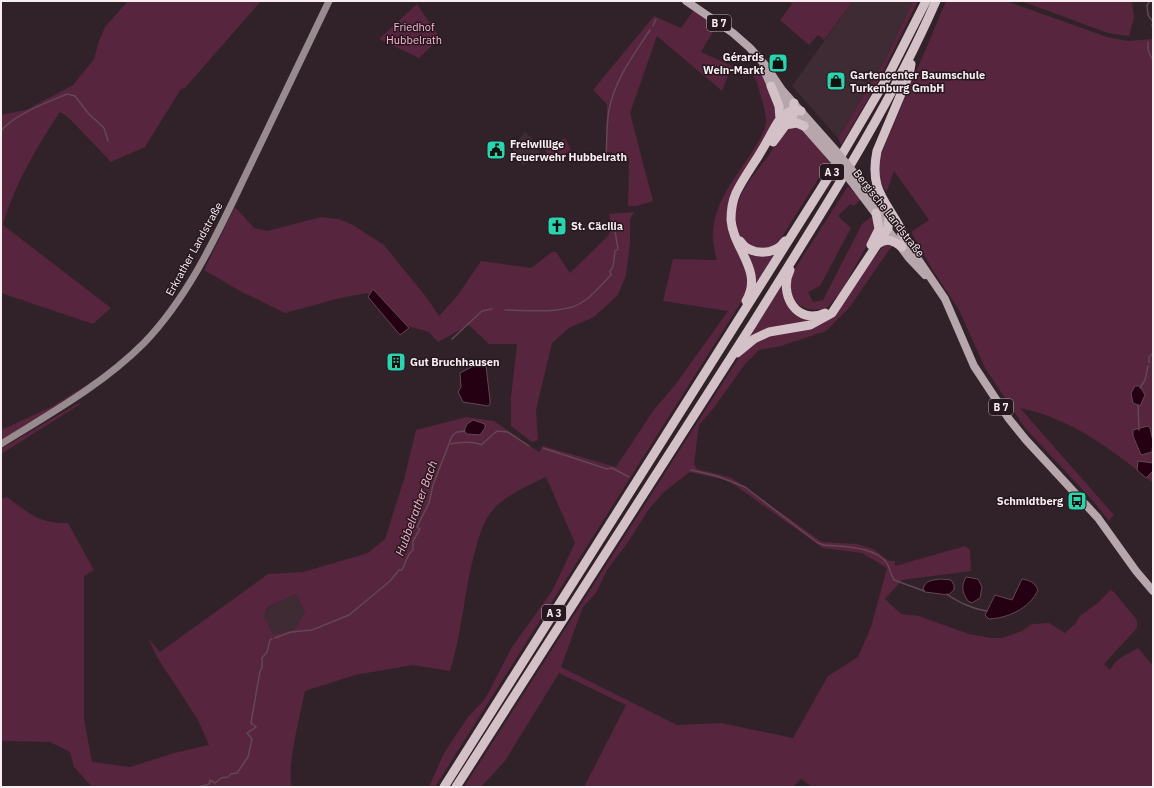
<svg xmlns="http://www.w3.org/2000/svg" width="1154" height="788" font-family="'IBM Plex Sans',sans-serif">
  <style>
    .built { fill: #3f2b33 }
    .green { fill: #57253d; fill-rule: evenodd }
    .water { fill: #250012; stroke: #644755 }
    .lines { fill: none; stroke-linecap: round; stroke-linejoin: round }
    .stream { stroke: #644755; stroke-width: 1.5 }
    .secondary { stroke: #978b90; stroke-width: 7 }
    .primary { stroke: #b7a7ad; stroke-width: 8 }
    .highway { stroke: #d4c1c8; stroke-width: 9 }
    .primary-bridge { stroke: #b7a7ad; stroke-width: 8 }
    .labels { text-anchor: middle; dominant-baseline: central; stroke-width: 3; stroke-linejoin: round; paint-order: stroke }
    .shield { fill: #26181e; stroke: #b9aeb2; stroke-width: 1 }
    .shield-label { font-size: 10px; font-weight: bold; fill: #f8eef2 }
    .park-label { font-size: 11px; fill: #feb8d6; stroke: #26181e }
    .poi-label { font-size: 11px; font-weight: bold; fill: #f8eef2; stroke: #26181e; text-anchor: start }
    .street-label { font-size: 11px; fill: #f8eef2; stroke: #26181e }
    .water-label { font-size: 12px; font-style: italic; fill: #fcb5d3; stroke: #26181e }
  </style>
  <rect width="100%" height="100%" fill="#302228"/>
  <path class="built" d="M853,1H913L886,58L838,138L792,86Z
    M525,132L531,137L541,155L523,165L512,148Z
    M296,594L305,612L294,630L273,634L264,616L269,607Z"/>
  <path class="green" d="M128,1H261L185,88L181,89L145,147L111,162L68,117L60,112C37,147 14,185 3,225L111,308L93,324L1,293V115L26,110L73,85L94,59L99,41L105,27Z
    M789,1H853L824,40L818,35L809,45L780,20L792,4Z
    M913,1H918L878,82L841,145L838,138L886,58Z
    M946,1H1006L1107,37L1128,41L1153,39V483C1114,451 1071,418 1020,408L1114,515L1109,521L1094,502L1025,428L985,368L959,310L932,269L911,232L929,220L894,171L887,191L883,187L877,164Z
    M1021,1H1132L1134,18L1129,36L1108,33Z
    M417,4L440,38L419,58L379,39Z
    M694,10L717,25L701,52L732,66L722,91L657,36L630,113L653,201L637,206H628L629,158L606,151L607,104L593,90L654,16L681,28Z
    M760,68L778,113L730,208L749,280L745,296L435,787H429L444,753L468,717L485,699L512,647L552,591L575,543L546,477C526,487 502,496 489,515C481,527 478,541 474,555C464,593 462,633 450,671L413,665L355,675L305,691C301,712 286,768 292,787H92L74,767L70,752L50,742L1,741V499L7,497C28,513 40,524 68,523L94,570L84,576V719L92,762L130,767L174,753L209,745L198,720L157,657L148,638L160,652L268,574L303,572L368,553L385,539L404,479L416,430L466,417L494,421L539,452L543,446L616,467L653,411L675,385L728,311L663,301L673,259L717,260C703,215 729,187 752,152C758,142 765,133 766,122C766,114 764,105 761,98C759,88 757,80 751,73ZM296,594L305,612L294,630L273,634L264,616L268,607Z
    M799,127L812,138L829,162L777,245C765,249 755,250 745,242C717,217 751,178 767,158C771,151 783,131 790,129C792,127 796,127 799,127Z
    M565,138L571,150L552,162L545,150Z
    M848,186L861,199L854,206L850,204L838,216L851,228L820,286L808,292L813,302L823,300L862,224L872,216L876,229L842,290L827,308C802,315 786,300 791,275Z
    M235,207L254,228L267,231L321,217L339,219L353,225L384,245L427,298L439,316L458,295L481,261L531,268L552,252H556L570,273L609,235L611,226L609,214L634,212L630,219V243L626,275L618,295L594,317L569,328L552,343L536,410L538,440L532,442L511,426V397L517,344H489L469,325L438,342L429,332L408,326L368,293L340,298L285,313L242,292L204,270Z
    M885,244H895L889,250L849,308L826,331L781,346L759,350L745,364L713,409L699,425L694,464L697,469L732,478L822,542L857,544L873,549L889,561H895V566L965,546L970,550L971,571L902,580L885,599L901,614L919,616L969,634L991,638H1002L1022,631L1032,624L1049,623L1065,633L1075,624L1080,616L1099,602L1110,590L1114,592L1137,620V628L1104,664L1110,670C1115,659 1127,654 1138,648L1153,666V787H812L801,779L793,787H584L626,705L559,673L505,761L481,787H464L738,359L749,347L771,335L824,321ZM690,472L729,481L823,548L862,553L887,568L871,627L858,657L828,676L793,738L721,723L677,725L561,667L583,607L596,593L607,570L628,542L649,509L664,492Z
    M743,248L777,251L752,289Z
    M783,284C785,312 791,311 816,318L747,341Z
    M96,379L78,393L1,441V430L51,407Z
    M82,403L1,454V449L77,404Z"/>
  <path class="water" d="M373,289L409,328L400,335L368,297Z
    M479,363L486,366L490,400V404L488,406L463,402L458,392L461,387L460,373Z
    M1135,386H1140L1145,395L1140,406L1133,403L1131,393Z
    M473,420L485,424V428L480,435L467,434L464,431L467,424Z
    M1148,426L1150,428L1153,441L1152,452L1141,455L1133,436V430Z
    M1138,461L1153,463V471L1146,478L1137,470Z
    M966,577L978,579L982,587L980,598L972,603L968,601C962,592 961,586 966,577Z
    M941,579L951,580L954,585V590L948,595L925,592L923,589C925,580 933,580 941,579Z
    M1022,579C1030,580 1035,583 1038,590C1029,609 1008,618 989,619L985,615L995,595L1012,600Z"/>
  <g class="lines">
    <path class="stream" d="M1150,1L1147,5L1148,15L1153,22L1152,26
      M653,26L656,19
      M1148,42V50L1153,61
      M1,131C13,115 48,102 67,94L75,96L88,113L104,128L108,141
      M606,159C607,143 606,126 609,110C615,79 633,56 650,30
      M505,310C528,310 566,315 584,301C594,294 602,284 611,275L610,271L613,267L615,251L618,249L613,220
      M452,339L482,311L492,309
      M1149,363V357L1153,353
      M1140,388L1145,380L1148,366
      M1138,405L1139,430
      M451,444C458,442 475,441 481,445L497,431L508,432L529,446
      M543,448L607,469L612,468L629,477
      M691,470L717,476L745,487L818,543L824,545C842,547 878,546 888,565C890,570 891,575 894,580L924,591
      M947,594C957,602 974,609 987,611
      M275,638L291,632L312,630L349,615L390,581L399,570H402L409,554L413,550V541L420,529L417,527L429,503L433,485L452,436L457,432L465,431
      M198,787L209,784L210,780L215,783L221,778L228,777L231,774L237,773L248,757L252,739L247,733L256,727L251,723L260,671L262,668V658L267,652L270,640L272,639"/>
    <path class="secondary" d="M1,444C51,413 102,385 144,343C191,294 219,230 248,170C275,114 302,57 329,1"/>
    <path class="primary" d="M686,1L733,33L750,48L766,66L782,90L836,151
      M763,68L771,86L779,98L832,158
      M855,174L892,222
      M851,181L909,258L925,275
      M901,234L945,299L974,366L1009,419L1026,440L1098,518L1136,571L1153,591"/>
    <path class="highway" d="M771,86L779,106L780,119
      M785,125L797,123L804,126
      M773,142L793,115L794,103
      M905,238C890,203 868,194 877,151L909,75L911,64
      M740,241C750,256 775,256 785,241
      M878,244C887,237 894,241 902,247
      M871,245L879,229L876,213
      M790,270C778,294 797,326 825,313
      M746,301C764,271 733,249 731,220C731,211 732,202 736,193C744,176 757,160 766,143C772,134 776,121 784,115C790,111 795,109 801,111
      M737,353L754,339L769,332L810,325L832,313L888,228L889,218
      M444,787L831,173L888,76L926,1
      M456,787C555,632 655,478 753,323C818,218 886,115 936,1"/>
    <path class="primary-bridge" d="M836,151L855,174
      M832,158L851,181"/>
  </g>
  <defs>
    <symbol id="shop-square" viewBox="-11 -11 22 22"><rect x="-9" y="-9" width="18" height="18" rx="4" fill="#28d5ad" stroke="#26181e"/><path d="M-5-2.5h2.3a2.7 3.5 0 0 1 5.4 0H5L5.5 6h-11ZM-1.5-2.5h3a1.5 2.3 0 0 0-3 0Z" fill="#111"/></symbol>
    <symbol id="civic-square" viewBox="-11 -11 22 22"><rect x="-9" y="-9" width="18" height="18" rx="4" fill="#28d5ad" stroke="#26181e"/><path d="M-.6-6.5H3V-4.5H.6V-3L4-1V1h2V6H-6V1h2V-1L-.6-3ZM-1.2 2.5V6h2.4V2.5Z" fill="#111"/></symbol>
    <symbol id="church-square" viewBox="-11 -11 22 22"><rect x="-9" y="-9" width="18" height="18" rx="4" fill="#28d5ad" stroke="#26181e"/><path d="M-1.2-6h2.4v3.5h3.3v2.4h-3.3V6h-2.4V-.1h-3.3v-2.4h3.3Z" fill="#111"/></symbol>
    <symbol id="building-square" viewBox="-11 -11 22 22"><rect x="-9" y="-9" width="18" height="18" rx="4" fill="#28d5ad" stroke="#26181e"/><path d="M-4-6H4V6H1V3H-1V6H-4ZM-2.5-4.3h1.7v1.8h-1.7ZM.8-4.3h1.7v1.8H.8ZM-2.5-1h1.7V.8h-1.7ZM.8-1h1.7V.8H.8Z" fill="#111"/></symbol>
    <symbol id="bus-square" viewBox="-11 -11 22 22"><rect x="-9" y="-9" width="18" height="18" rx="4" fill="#28d5ad" stroke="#26181e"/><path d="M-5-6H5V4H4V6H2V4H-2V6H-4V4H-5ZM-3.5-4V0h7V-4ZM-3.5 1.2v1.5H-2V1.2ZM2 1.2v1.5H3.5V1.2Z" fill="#111"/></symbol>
  </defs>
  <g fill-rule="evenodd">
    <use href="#shop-square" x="767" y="52" width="22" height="22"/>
    <use href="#shop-square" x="825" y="70" width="22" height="22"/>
    <use href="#civic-square" x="485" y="139" width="22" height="22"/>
    <use href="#church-square" x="546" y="215" width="22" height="22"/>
    <use href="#building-square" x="385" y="351" width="22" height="22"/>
    <use href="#bus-square" x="1066" y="490" width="22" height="22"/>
  </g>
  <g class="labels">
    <g class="shield">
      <rect x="707" y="15" width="24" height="16" rx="3"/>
      <rect x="820" y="164" width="24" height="16" rx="3"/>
      <rect x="989" y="399" width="24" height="16" rx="3"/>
      <rect x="542" y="605" width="24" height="16" rx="3"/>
    </g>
    <g class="shield-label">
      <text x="719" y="23">B 7</text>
      <text x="832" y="172">A 3</text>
      <text x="1001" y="407">B 7</text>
      <text x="554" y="613">A 3</text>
    </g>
    <g class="park-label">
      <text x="414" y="27">Friedhof<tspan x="414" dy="13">Hubbelrath</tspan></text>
    </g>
    <g class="poi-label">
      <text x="764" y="57" text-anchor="end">Gérards<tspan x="764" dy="13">Wein-Markt</tspan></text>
      <text x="850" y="75">Gartencenter Baumschule<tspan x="850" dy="13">Turkenburg GmbH</tspan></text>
      <text x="510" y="144">Freiwillige<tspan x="510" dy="13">Feuerwehr Hubbelrath</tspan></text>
      <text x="571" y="226">St. Cäcilia</text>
      <text x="410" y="362">Gut Bruchhausen</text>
      <text x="1063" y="501" text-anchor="end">Schmidtberg</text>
    </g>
    <g class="street-label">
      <text transform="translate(889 213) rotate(52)">Bergische Landstraße</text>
      <text transform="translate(194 249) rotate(-61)">Erkrather Landstraße</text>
    </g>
    <g class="water-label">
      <text transform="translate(416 508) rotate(-70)">Hubbelrather Bach</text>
    </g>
  </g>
  <rect width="1154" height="788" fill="none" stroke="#f8eef2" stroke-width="4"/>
</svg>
